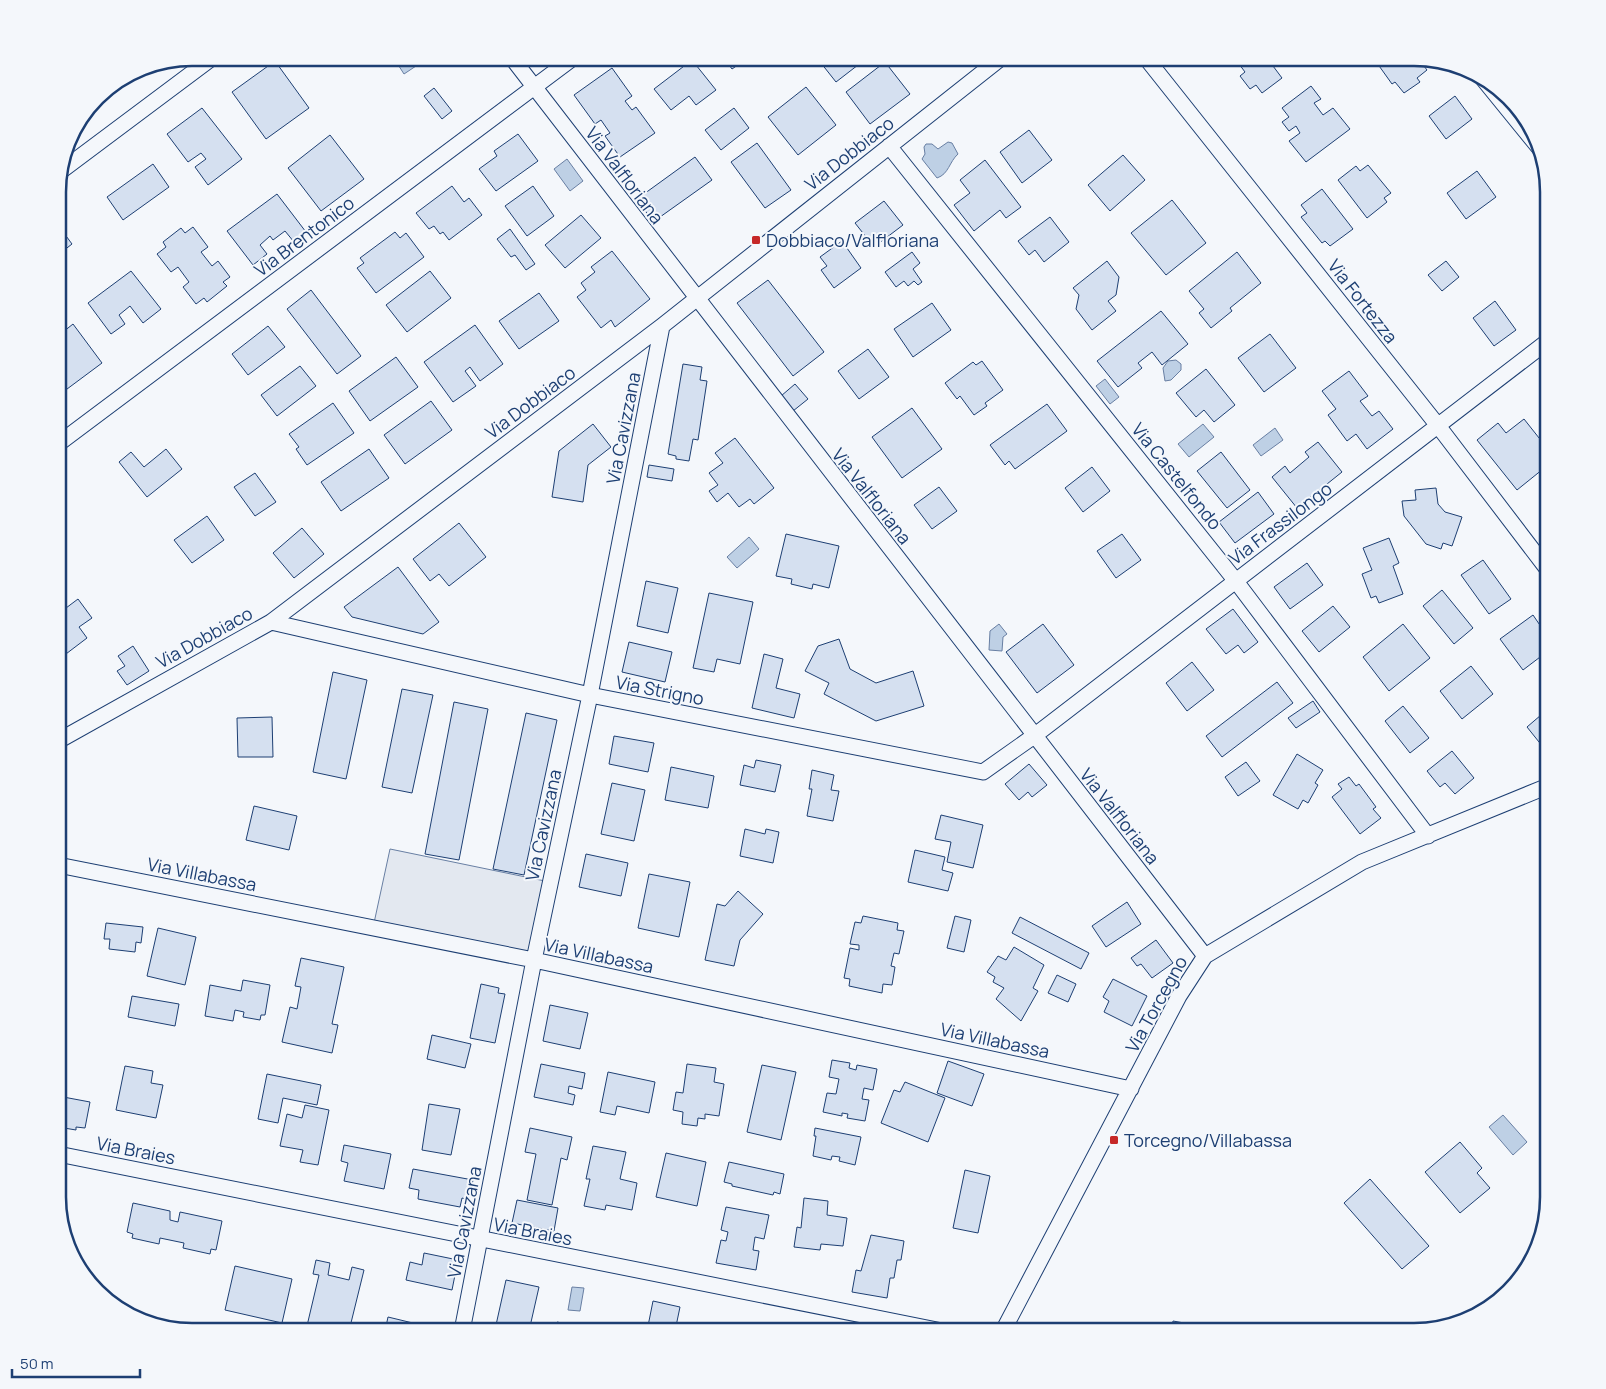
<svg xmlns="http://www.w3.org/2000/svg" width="1606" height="1389" font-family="Manrope,sans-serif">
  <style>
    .parking { fill: #e3e8f0; stroke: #687fa3 }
    .water { fill: #bed0e5; stroke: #687fa3 }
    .building { fill: #d5e0f0; stroke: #1d3f73 }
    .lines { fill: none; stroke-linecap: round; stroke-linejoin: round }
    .street-casing { stroke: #1d3f73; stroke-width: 17 }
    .street { stroke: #f4f7fb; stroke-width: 15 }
    .poi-dot { fill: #c62828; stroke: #f4f7fb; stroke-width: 2 }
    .labels { text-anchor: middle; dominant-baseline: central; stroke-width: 4; stroke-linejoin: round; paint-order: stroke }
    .street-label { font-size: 18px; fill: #1d3f73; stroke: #f4f7fb }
    .poi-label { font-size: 18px; fill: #1d3f73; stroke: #f4f7fb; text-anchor: start }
    .rim { fill: none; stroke: #1d3f73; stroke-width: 2.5 }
  </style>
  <rect width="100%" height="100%" fill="#f4f7fb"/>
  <path class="parking" d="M390,849L545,881L531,955L374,923Z"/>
  <path class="water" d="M398,58H428L404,74L395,60Z
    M948,142L952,143L958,154C949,162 949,174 937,178L922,159L925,154L924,147L926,144H932L938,149Z
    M567,159L583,181L570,191L554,169Z
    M1176,360L1181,364V370L1171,380L1165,381L1163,368L1168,361Z
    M1105,379L1119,397L1110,404L1096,386Z
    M1203,424L1214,437L1189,457L1178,444Z
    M1275,428L1283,440L1261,456L1253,445Z
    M749,537L759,549L737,568L727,557Z
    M999,624L1007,634L1003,637L1002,651L989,650L990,631Z
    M1503,1115L1527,1142L1513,1155L1489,1127Z
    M572,1287L584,1288L580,1311L568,1310Z"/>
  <path class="building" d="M724,58H748L732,69Z
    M817,58H867L836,82Z
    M1242,58H1276L1278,62L1273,66L1282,78L1262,93L1256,85L1250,89L1240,76L1245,72L1239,64L1243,60Z
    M1378,58L1424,59L1421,62L1427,70L1417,78L1420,82L1404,93L1395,82L1392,84L1377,63L1381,60Z
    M692,60L716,90L696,105L689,96L671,110L654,89Z
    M275,61L309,108L266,139L232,92Z
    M885,62L910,94L870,124L846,92Z
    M612,68L632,96L625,101L632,110L636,107L655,133L620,157L605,136L610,133L601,120L595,124L574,95Z
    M1311,86L1321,99L1314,103L1323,115L1333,108L1350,129L1306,162L1289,141L1300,133L1296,126L1289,131L1282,122L1289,117L1282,108Z
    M806,87L836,125L798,155L768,117Z
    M434,88L452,111L442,119L424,96Z
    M1455,96L1472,119L1446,139L1429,116Z
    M202,108L242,159L208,185L195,167L206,159L201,153L188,162L167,134Z
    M734,108L749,128L721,150L705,130Z
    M1029,130L1052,160L1022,183L1000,152Z
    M518,134L538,161L496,191L479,169L497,156L494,151Z
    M330,135L364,179L321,211L288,168Z
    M757,143L791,190L765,208L731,162Z
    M1123,155L1145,180L1110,211L1088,185Z
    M695,157L712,180L653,222L637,199Z
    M985,160L1021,207L1006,218L1000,210L974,231L954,205L970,193L960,180Z
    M153,164L169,187L123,220L107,197Z
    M1368,165L1391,193L1384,198L1387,202L1367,218L1338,180L1356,166L1360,171Z
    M1477,171L1496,197L1466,219L1447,193Z
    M452,186L464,202L469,198L482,215L449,240L443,232L440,234L434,226L429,229L416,213Z
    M533,186L554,216L527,236L505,206Z
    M1322,189L1353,229L1330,246L1325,241L1322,243L1301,217L1307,213L1301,205Z
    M277,194L306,232L294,242L285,231L273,240L270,236L260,245L267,254L253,265L227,231Z
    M1172,200L1206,243L1166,275L1131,233Z
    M884,201L903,225L874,247L855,223Z
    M581,215L601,238L565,268L545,245Z
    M1050,217L1069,242L1044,262L1035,250L1029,255L1018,241Z
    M58,225L72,244L58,255Z
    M193,227L208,247L201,252L212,266L218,261L230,277L223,282L227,286L207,302L204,298L196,304L183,287L189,282L178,267L171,272L157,254L166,247L163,242L181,228L185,233Z
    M510,229L535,264L526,270L515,255L511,257L497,239Z
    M395,232L400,238L406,233L424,257L376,293L357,268L364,263L360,258Z
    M842,241L861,268L834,288L821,270L827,266L820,257Z
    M612,251L650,299L615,327L611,320L601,328L577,297L586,290L581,283L595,272L591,267Z
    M912,252L920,263L913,269L922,282L918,285L914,281L908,286L904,281L896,287L885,272Z
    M1237,252L1261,283L1230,308L1232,311L1211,328L1199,313L1204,309L1189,291Z
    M1107,261L1119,277L1116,295L1108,301L1116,311L1092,330L1076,309L1079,295L1073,288Z
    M1446,261L1459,277L1442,291L1428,275Z
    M131,271L161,309L143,323L130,306L119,315L125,324L111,334L88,303Z
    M430,271L451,298L407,332L386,305Z
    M768,280L824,352L793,376L737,303Z
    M311,290L361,356L337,374L287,309Z
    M539,293L559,321L519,349L499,321Z
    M1495,301L1516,330L1494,346L1473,318Z
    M932,303L951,330L913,357L894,329Z
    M1161,311L1188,344L1162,365L1152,352L1138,363L1142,368L1118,387L1097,361Z
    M73,324L102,363L59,395L58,336Z
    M475,325L503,364L480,381L470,367L465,371L476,386L453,402L424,362Z
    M268,326L285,347L248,375L232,354Z
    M1270,334L1296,368L1264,392L1238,358Z
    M868,349L889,377L859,399L838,371Z
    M396,357L418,387L370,421L349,391Z
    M982,361L1003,390L985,403L987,406L974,415L960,396L957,399L945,383L973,362L976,365Z
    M683,364L702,367L700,380L707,381L698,440L693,439L689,461L676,459V456L668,454Z
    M300,366L316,386L277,416L261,395Z
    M1206,369L1235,405L1214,422L1204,410L1196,417L1176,393Z
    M1349,371L1368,396L1360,401L1372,416L1379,411L1393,429L1367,449L1356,434L1347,441L1328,415L1336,409L1322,391Z
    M1548,380V396L1541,386Z
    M795,384L808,399L793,411L781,396Z
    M431,401L452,430L405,464L384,435Z
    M333,403L354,433L307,465L296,449L299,447L289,434Z
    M1047,404L1067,431L1015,469L1009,461L1005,465L990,445Z
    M912,408L942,449L902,478L872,437Z
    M1524,419L1547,448L1540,453L1548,465L1517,490L1477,440L1498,423L1506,433Z
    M593,424L611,447L588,465L583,502L552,497L559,451Z
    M735,438L774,488L754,504L750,499L739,507L728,493L717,502L709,491L718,485L709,473L723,463L715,453Z
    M1318,442L1342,472L1297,508L1272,477L1285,466L1290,473L1309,457L1305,452Z
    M166,449L182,469L147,497L119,462L131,452L144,467Z
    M369,449L389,478L341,511L321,482Z
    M1221,452L1250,490L1227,508L1197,471Z
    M649,465L674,469L672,481L647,477Z
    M1092,467L1110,491L1083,512L1065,488Z
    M255,473L276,502L255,516L234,487Z
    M939,487L957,511L932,529L914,505Z
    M1436,488L1438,504L1445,512L1462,517L1452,546L1443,543L1441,549L1426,544L1404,516L1402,501L1416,500L1415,490Z
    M1258,492L1274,514L1235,543L1219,522Z
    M207,516L224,540L192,563L174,540Z
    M459,523L486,557L449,586L439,574L430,581L413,559Z
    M302,528L324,554L294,578L273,553Z
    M786,534L839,546L829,588L813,584L812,589L791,584L792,579L776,576Z
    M1122,534L1141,560L1116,578L1097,551Z
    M1389,538L1399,563L1393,566L1403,594L1379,603L1376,596L1371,598L1362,574L1372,570L1363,548Z
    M1483,560L1511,599L1489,614L1461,575Z
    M1307,563L1323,585L1290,609L1274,587Z
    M398,567L439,622L423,634L352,617L344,607Z
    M646,581L678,588L668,633L637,626Z
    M1442,590L1473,628L1454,644L1423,606Z
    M709,593L753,602L740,664L717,659L714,672L693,668Z
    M78,599L92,618L79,627L87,638L58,660V614Z
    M1333,606L1350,627L1319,652L1302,631Z
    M1233,609L1258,642L1244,653L1238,645L1226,654L1206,629Z
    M1533,615L1548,637V651L1523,670L1500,639Z
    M1043,624L1074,665L1037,693L1006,652Z
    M1403,624L1430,658L1389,691L1363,657Z
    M839,639L850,669L876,683L913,671L924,706L876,721L824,694L829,683L805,671L818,646Z
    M629,642L672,652L665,682L622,672Z
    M133,646L149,671L127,685L117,671L125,666L118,656Z
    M764,654L783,659L776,688L800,694L794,718L752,708Z
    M1192,662L1214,690L1187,711L1166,683Z
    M1471,666L1493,694L1462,719L1440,691Z
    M333,672L367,680L346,779L313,772Z
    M1277,682L1293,703L1222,757L1206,736Z
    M402,689L433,695L412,793L382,787Z
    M1313,701L1320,712L1296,728L1288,718Z
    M454,702L488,709L459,860L425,854Z
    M1403,706L1429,738L1410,753L1385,721Z
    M1548,709V751L1547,752L1527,727Z
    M526,713L557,720L524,875L493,869Z
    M272,717L273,757H238L237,718Z
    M614,736L654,743L648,772L609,764Z
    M1452,751L1474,778L1455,794L1445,783L1440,787L1427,771Z
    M1297,754L1323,770L1315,783L1318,785L1308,803L1303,800L1298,809L1273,795Z
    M756,760L781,765L775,792L740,785L744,765L754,768Z
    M1246,762L1260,781L1238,796L1225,777Z
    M1029,764L1047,785L1032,797L1028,792L1019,800L1005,784Z
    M671,767L714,776L708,808L665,800Z
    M812,770L834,775L831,790L839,791L833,821L807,816L812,789H809Z
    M1349,777L1356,786L1359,784L1376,807L1373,809L1381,818L1360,834L1332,797L1342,789L1338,784Z
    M612,783L645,790L634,841L601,834Z
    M254,806L297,816L289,850L246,840Z
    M941,815L983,825L973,868L947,862L951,842L935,839Z
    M745,829L765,834L766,829L779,832L773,863L740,856Z
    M915,850L945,857L942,870L953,873L948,891L908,882Z
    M586,854L628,863L621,896L579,887Z
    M649,874L690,882L679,937L638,928Z
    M738,891L763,914L740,940L734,966L705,960L717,904L725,906Z
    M1127,902L1141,924L1106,947L1092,926Z
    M863,916L898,923L897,930L904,931L899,954L894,953L891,966L895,967L892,985L883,984L882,993L849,986L850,979L844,978L850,948L859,950V945L850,944L855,922L861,923Z
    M955,916L971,920L964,952L947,948Z
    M1020,917L1089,953L1081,969L1012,933Z
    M106,923L143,927L141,943L136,942L135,952L109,949L110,939H104Z
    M158,928L196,937L185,985L147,976Z
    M1156,940L1173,963L1152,978L1141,964L1137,966L1131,958Z
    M1014,947L1044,965L1033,988L1038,991L1021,1021L996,999L1004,988L993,982L995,977L987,972L998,956L1006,960Z
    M301,958L344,967L332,1024L338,1025L332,1053L282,1042L290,1007L297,1009L301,987L295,986Z
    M1057,975L1076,984L1068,1002L1048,993Z
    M1113,979L1147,996L1132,1026L1104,1012L1109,1001L1103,997Z
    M243,980L270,985L265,1015H261L260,1020L243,1017L244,1012L235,1010L233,1021L205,1016L210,985L241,991Z
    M481,984L499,988L498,993L505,994L495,1043L470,1038Z
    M132,996L179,1004L175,1026L128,1017Z
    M550,1005L588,1013L580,1049L543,1041Z
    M432,1035L471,1044L465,1068L427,1059Z
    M832,1060L850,1063L849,1068L856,1070L857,1065L877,1069L873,1090L864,1088L862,1099L869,1100L865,1121L847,1118L848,1114L842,1113V1116L823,1112L827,1093L836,1094L839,1079L829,1077Z
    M948,1061L984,1074L972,1106L937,1093Z
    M541,1064L585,1073L582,1089L569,1086L568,1093L575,1095L573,1105L534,1097Z
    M687,1064L716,1068L714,1082L724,1084L719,1116L705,1114V1119L698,1118L697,1126L682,1124L683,1112L673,1110L676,1092L683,1093Z
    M762,1065L796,1072L781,1140L747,1132Z
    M125,1066L153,1071L151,1083L163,1085L156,1118L116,1110Z
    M608,1072L655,1082L649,1113L617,1106L615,1115L600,1112Z
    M267,1074L321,1085L317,1105L283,1098L278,1123L258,1119Z
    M905,1082L945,1098L928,1142L881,1123L894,1090L900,1092Z
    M58,1096L90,1102L85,1128L76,1127V1130L58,1127Z
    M429,1104L460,1109L451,1155L422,1150Z
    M305,1105L329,1110L318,1165L300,1162L303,1150L280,1146L287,1114L302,1118Z
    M530,1128L572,1137L567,1160L561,1158L552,1205L527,1200L536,1154L525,1152Z
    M815,1128L861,1137L855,1165L839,1161L840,1157L832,1156L831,1160L813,1156L816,1136H814Z
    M1460,1142L1482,1168L1477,1173L1490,1188L1460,1213L1425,1172Z
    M344,1145L391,1154L384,1189L344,1181L348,1163L341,1161Z
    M593,1146L626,1152L620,1179L637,1183L632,1210L606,1205L605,1210L584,1206L590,1179H586Z
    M666,1153L706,1162L697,1206L656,1197Z
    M729,1162L784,1174L780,1194L774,1192L773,1195L732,1186V1184L724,1182Z
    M413,1169L473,1180L469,1200L462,1198L460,1207L418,1199L419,1190L409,1188Z
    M965,1170L990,1176L978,1233L953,1228Z
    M1370,1179L1429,1246L1402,1269L1344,1203Z
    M804,1198L828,1201L827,1215L847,1218L843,1246L821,1244L820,1250L794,1247L797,1227L801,1228Z
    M517,1200L558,1208L554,1231L512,1223Z
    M133,1203L170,1211V1220L178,1222L180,1212L222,1221L216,1250L211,1249L210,1254L183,1248L184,1243L160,1238L159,1244L132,1238L133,1234L127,1232Z
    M726,1207L769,1215L764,1239L755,1237L753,1250L759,1251L756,1270L716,1263L721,1240L726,1241L728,1232L721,1230Z
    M871,1235L904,1241L901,1260H897L894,1278H890L887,1298L852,1292L856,1270L861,1271Z
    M424,1253L458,1260L452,1290L406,1280L410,1262L422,1265Z
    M316,1260L330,1263L328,1275L349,1280L352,1267L364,1270L349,1331L306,1330L319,1275L313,1274Z
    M235,1266L292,1279L282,1323L225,1310Z
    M506,1280L539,1287L529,1331L496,1325Z
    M653,1301L680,1307L675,1331H647Z
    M388,1317L417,1324L416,1331H385Z
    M1173,1321L1223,1330V1331H1171Z
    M557,1322L602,1331H555Z"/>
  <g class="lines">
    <defs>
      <path id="street" d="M512,58L1205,956
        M1146,58L1439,427L1548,570
        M1483,79L1540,149
        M889,146L1235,580L1428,836
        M61,171L212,58
        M58,444L573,58
        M271,622L590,695L983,772L1034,736L1548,341
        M58,741L271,622L662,326L1001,58
        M58,865L534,960L1131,1089
        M58,1154L942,1331
        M462,1331L534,960L590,695L662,326
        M1003,1331L1179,996L1205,956L1362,862L1548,786"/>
    </defs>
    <use href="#street" class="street-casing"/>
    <use href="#street" class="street"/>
  </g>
  <g class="poi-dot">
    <rect x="751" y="235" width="10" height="10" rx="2.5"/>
    <rect x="1109" y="1135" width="10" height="10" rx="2.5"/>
  </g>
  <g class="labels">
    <g class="street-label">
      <text transform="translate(849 153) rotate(-38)">Via Dobbiaco</text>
      <text transform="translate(625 175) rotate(53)">Via Valfloriana</text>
      <text transform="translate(304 236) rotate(-37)">Via Brentonico</text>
      <text transform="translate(1363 301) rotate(52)">Via Fortezza</text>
      <text transform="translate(530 402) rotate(-37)">Via Dobbiaco</text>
      <text transform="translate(623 428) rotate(-79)">Via Cavizzana</text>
      <text transform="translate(1177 476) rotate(51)">Via Castelfondo</text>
      <text transform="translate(872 496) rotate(52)">Via Valfloriana</text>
      <text transform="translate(1280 523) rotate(-37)">Via Frassilongo</text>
      <text transform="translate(204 637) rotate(-29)">Via Dobbiaco</text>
      <text transform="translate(660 690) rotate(11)">Via Strigno</text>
      <text transform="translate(1120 816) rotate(52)">Via Valfloriana</text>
      <text transform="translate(543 825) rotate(-78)">Via Cavizzana</text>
      <text transform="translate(202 874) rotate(11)">Via Villabassa</text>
      <text transform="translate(599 955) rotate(12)">Via Villabassa</text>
      <text transform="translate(1156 1004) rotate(-61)">Via Torcegno</text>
      <text transform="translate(995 1040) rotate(12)">Via Villabassa</text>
      <text transform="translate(136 1150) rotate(11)">Via Braies</text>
      <text transform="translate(464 1222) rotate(-79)">Via Cavizzana</text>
      <text transform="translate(533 1231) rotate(11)">Via Braies</text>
    </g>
    <g class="poi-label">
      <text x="766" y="240">Dobbiaco/Valfloriana</text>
      <text x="1124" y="1140">Torcegno/Villabassa</text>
    </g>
  </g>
  <path d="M0 0H1606V1389H0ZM192 66H1414A126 126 0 0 1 1540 192V1197A126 126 0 0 1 1414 1323H192A126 126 0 0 1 66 1197V192A126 126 0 0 1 192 66Z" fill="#f4f7fb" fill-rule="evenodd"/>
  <path class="rim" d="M192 66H1414A126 126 0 0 1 1540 192V1197A126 126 0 0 1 1414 1323H192A126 126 0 0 1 66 1197V192A126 126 0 0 1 192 66Z"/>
  <path d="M12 1369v8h128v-8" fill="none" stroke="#1d3f73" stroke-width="2.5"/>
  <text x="20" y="1369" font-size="15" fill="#1d3f73" stroke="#f4f7fb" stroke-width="4" paint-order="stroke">50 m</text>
</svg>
